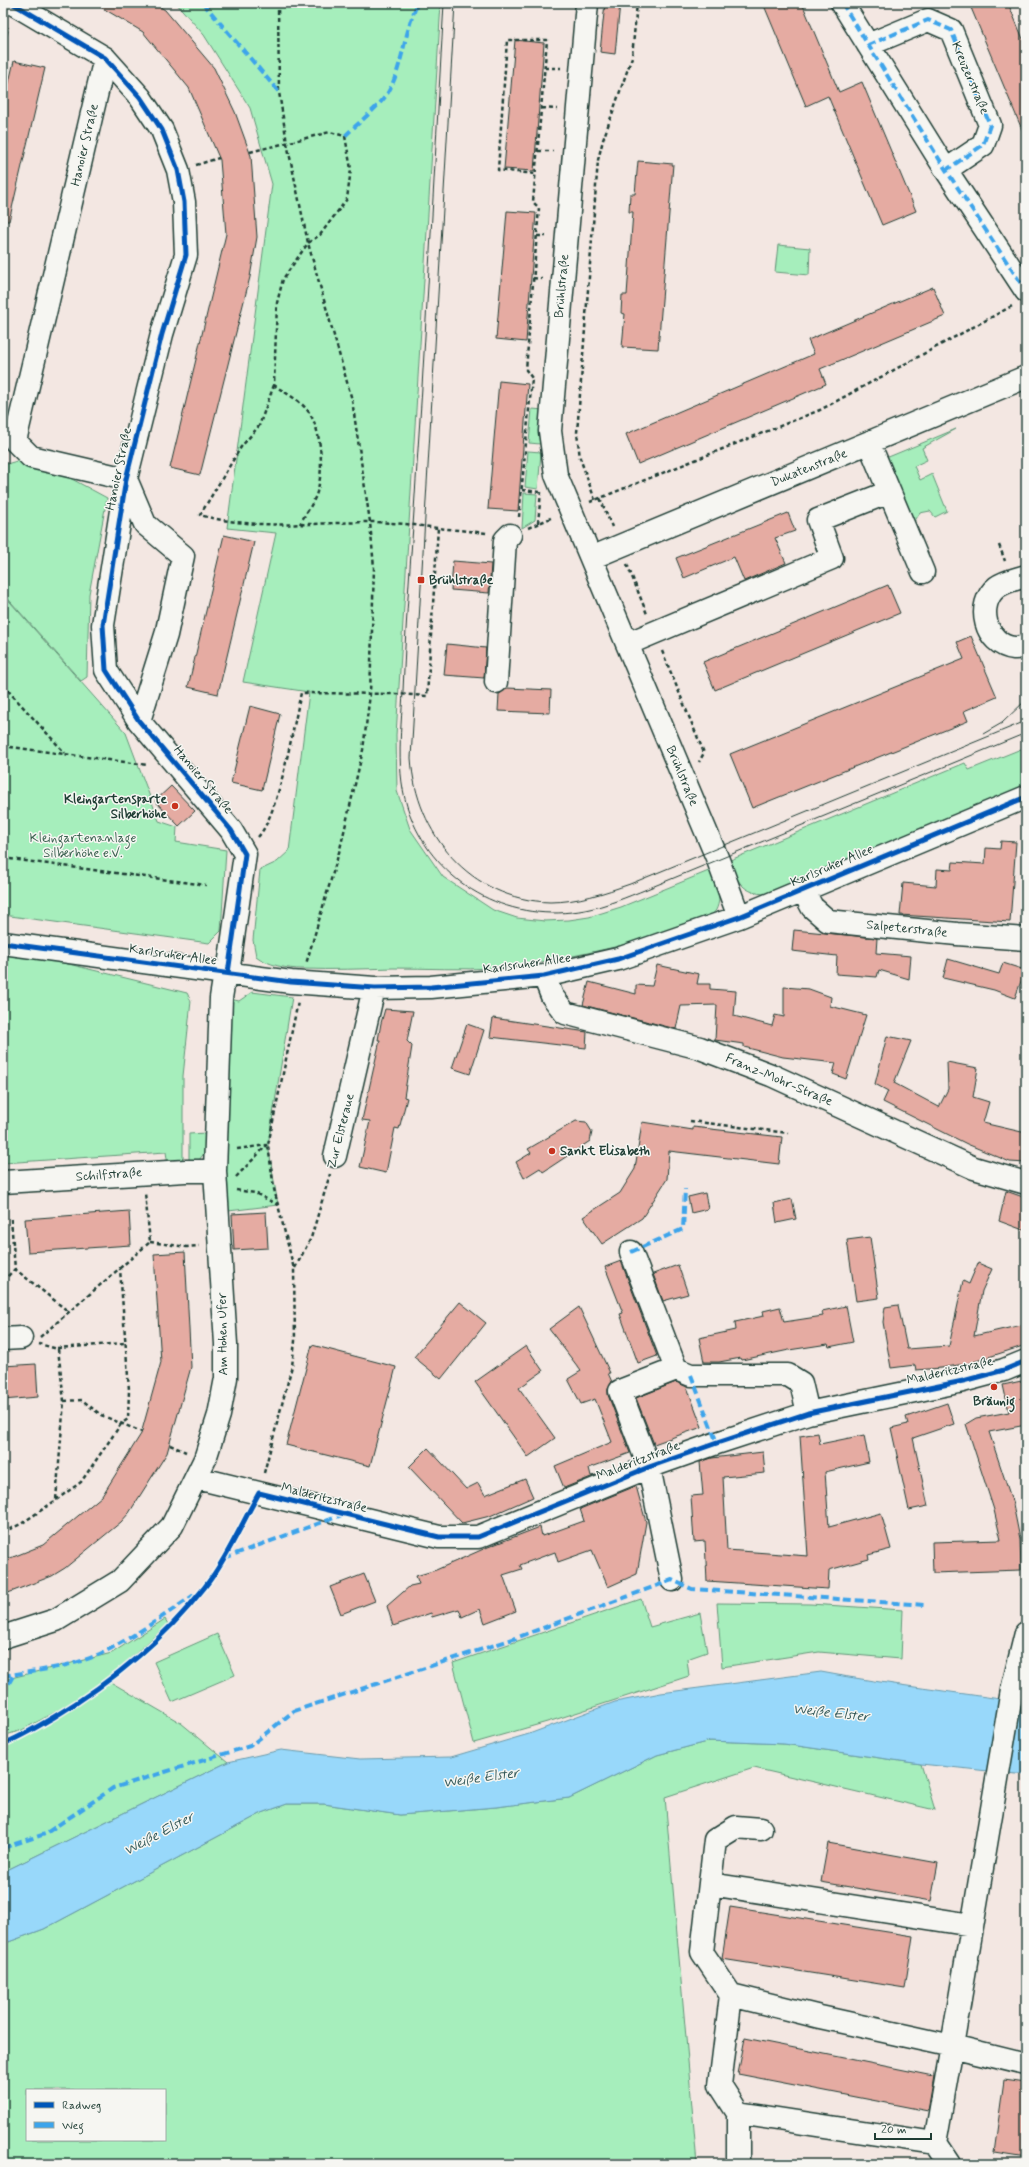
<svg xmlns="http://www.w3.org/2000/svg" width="1029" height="2167" font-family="Mynerve,sans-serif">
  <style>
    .green { fill: #a6eebc; stroke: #629678; fill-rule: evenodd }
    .water { fill: #98d8fa; stroke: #689aab }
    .building { fill: #e5aba2; stroke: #1f3d34 }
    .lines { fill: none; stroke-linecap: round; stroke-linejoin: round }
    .minor-casing { stroke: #1f3d34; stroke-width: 25 }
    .path { stroke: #1f3d34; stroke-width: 2.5; stroke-dasharray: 4 3; stroke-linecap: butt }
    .minor { stroke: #f6f6f2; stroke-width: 22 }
    .tram { stroke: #1f3d34; stroke-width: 1 }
    .quiet { stroke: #3da4eb; stroke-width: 4; stroke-dasharray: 8 4; stroke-linecap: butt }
    .cycleway-casing { stroke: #f6f6f2; stroke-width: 8 }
    .cycleway { stroke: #0057b8; stroke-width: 5 }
    .poi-dot { fill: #c8321e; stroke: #f6f6f2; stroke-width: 1.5 }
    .labels { text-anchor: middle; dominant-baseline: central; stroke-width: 3; stroke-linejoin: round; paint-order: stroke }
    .street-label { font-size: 13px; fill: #1f3d34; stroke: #f6f6f2 }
    .poi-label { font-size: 13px; font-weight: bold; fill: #1f3d34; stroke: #f6f6f2; text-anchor: start }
    .park-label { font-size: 13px; fill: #3a604f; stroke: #f6f6f2 }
    .water-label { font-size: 14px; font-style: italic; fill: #375c5c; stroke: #f6f6f2 }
  </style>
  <rect width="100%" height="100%" fill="#f3e7e2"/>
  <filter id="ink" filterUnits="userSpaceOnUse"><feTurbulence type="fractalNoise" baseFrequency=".025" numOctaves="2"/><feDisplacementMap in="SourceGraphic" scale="8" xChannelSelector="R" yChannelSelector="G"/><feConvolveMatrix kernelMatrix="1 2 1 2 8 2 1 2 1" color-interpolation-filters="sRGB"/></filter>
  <g filter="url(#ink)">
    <path class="green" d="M176,3H441L396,735L397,791L410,829L443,877L493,910L517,918L545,921L569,920L589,917L621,907L711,870C716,882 723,896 716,910C705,933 527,967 496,968C462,970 427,968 393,968C363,969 332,970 302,969C288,969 267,965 256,956L253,940L260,870L277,862L289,851L309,692L243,682L276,533L227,528L272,184L250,108L204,35Z
      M778,245L810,248L809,275L775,272Z
      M532,409L544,410L540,444L529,443Z
      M956,429L922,448L927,460L914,466L920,480L932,474L947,511L935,517L930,511L920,513L912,525L886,458Z
      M528,451L541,452L538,489L525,487Z
      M31,457L107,498L89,594L87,677L81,681L3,593V465Z
      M524,493L537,494L535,520L522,528Z
      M3,594L126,733L159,821L177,827L176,842L226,850L221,931L209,943L3,915Z
      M1026,747V786L767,894C743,894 737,881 728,861L965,763L969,770Z
      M3,948L187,993L191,1001L183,1076V1158L179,1163L168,1165L166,1152L3,1163Z
      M252,992L292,997L268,1145L278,1205L220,1212L230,999L239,1001Z
      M206,1133L205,1152L199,1160L189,1162V1134Z
      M641,1599L650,1627L700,1613L707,1652L687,1659L689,1676L554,1720L474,1743L453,1663Z
      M717,1603L810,1604L903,1610L901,1659L819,1652L722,1667Z
      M165,1619L168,1624L101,1685L107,1680L181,1723L228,1762L3,1872V1744L19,1738L92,1692L22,1730L3,1736V1680L112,1653Z
      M217,1634L235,1675L172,1702L154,1662Z
      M710,1741L784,1744L921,1764L935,1810L754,1768L665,1797L697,2164H3V1944L44,1929L262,1813L287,1804H324L400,1815L496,1807L569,1798L657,1755ZM27,2090H165V2140H27Z"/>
    <path class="water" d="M821,1672C889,1685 958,1692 1026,1703V1775L921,1764L784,1744L710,1741L657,1755L569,1798L496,1807L400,1815L324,1804H287L262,1813L44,1929L3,1944V1872L228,1762L281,1750L360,1759L451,1757L529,1734L615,1702L661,1693Z"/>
    <path class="building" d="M94,3H154L165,10L214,68L235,112L251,156L257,237L250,277L200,475L170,468L226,234L220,160L189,88L143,32Z
      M605,3H620L615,54L600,52Z
      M763,3H802L839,92L862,82L916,211L882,225L828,96L806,106Z
      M969,3H1008L1026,46V139Z
      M515,40L544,43L534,171L504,169Z
      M14,61L45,68L9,221H3V108Z
      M638,161L673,164L658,349L622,347L625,314L621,313L622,295H627L633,212H629L630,194H635Z
      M507,211L536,213L526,342L496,339Z
      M933,287L945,316L820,369L826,384L638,464L626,434L814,354L808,340Z
      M499,381L528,384L518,511L488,509Z
      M788,513L795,531L775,538L786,563L744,581L734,557L684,578L676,558Z
      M224,535L254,542L218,694L188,687Z
      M453,561L491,564L489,593L451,590Z
      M888,585L900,613L715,690L703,662Z
      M971,636L997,697L964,711L968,721L752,808L730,754L964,659L957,642Z
      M447,644L486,648L484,678L444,675Z
      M507,688L551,690L550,713L498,711L499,694Z
      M250,706L280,714L262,790L231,783Z
      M171,786L195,811L179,826L155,801Z
      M1001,841L1016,842L1010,922L900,915L903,883L936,886L937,869L952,870L953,862L985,864L986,848L1000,849Z
      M794,930L877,938L876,953L911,956L909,979L879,970L877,977L836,974L837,956L792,951Z
      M948,959L999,974L1003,963L1025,970L1015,998L994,990L943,978Z
      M657,965L699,974L697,984H710V989L736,991L734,1016L772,1026L775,1015L784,1017V987L809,989L831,997L830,1006L866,1015L846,1079L833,1074L836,1063L783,1057L744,1047V1044L715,1040L717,1005L681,1006L676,1029L583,1005L589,982L636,994V985L652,986Z
      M385,1009L413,1011L407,1041L412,1046L404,1097L407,1098L399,1129L395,1128L386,1173L360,1167L370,1121L362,1120L380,1040H378L381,1023Z
      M493,1018L587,1032L586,1048L490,1037Z
      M467,1024L484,1030L470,1074L452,1068Z
      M887,1036L911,1041L894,1083L939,1107L948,1089L947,1062L978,1068L973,1097L989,1102L983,1123L1026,1133V1163L1010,1162L967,1144L883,1102L888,1091L875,1084Z
      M576,1121L586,1122L592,1132L590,1141L543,1172L540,1168L524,1178L516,1162L531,1153L528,1149Z
      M642,1122L693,1130V1127L782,1137L779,1164L669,1151L667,1179L642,1218L602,1244L583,1217L620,1193L635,1169Z
      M1006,1191L1026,1198V1231L999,1221Z
      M705,1193L708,1209L691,1213L688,1197Z
      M792,1199L796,1219L777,1223L774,1203Z
      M129,1211L131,1245L28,1252L25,1219Z
      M266,1212L268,1248L234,1250L232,1214Z
      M870,1237L879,1298L856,1301L847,1240Z
      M185,1252L191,1367L167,1453L129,1513L121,1522L65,1568L52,1576L3,1595V1561L43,1545L102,1496L141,1434L161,1362L154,1254Z
      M621,1261L657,1356L638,1363L620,1314L623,1313L605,1267Z
      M978,1263L992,1269L982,1291L974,1336L1026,1324V1345L970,1363L941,1368L916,1370L915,1365L891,1368L883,1322L885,1307L898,1305L907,1349L949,1346L963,1281L969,1284Z
      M678,1265L688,1294L663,1301L653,1274Z
      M460,1302L486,1323L441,1379L414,1357Z
      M846,1306L853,1342L829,1347L828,1344L789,1350L742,1360L741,1358L719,1362H704L699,1338L736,1330L735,1322L764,1316L763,1311L780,1307L784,1322L823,1316L822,1311Z
      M579,1307L610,1373H608L612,1382L608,1389V1395L630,1453L589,1468L591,1476L596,1475L564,1488L555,1466L612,1442L595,1399L581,1404L568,1379L581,1371L549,1329Z
      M312,1345L396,1367L370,1466L286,1445Z
      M526,1346L543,1371L519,1388L555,1438L528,1457L475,1382Z
      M36,1364L38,1397L3,1400V1366Z
      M1026,1380V1425L989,1432L1013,1504L1020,1539L1021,1570L933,1573L932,1542L1001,1540L994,1510L966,1424L976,1418L1009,1412L1003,1385Z
      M676,1382L687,1387L702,1427L654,1444L636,1398Z
      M947,1403L954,1424L913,1438L928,1506L909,1510L891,1428L908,1424L906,1417Z
      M818,1433L820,1444L864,1435L869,1462L825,1472L829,1527L881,1513L891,1549L868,1555L869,1559L829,1570L828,1589L707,1581L705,1541L694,1542L691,1496L703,1495L700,1462L712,1458L763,1452L765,1473L723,1477L727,1550L808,1556L800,1436Z
      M428,1448L466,1489L478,1483L485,1495L525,1479L533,1497L490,1516L462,1523L409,1467Z
      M636,1486L646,1522L637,1574L608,1587L592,1550L558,1562L555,1552L520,1565L522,1569L503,1575L516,1611L485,1623L480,1609L462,1617L459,1609L432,1617L431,1613L393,1626L387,1606L410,1586L419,1584L416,1576L436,1570L488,1547L540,1527L542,1536L584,1521L580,1509Z
      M364,1574L375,1601L341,1614L330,1587Z
      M828,1843L938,1863L931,1901L821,1882Z
      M730,1907L913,1936L905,1988L722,1959Z
      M745,2038L934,2076L928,2111L738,2074Z
      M1004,2080L1026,2083V2158L994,2153Z"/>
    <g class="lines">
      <defs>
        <path id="minor" d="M12,3L105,58L140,97L162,130L178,170L184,202L186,255L162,334L126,479L103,625L106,670L139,721L231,830L245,854L228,973
          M587,3L550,431L556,475L718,860L739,917
          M842,3L946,170L1026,291
          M868,45L928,20L951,30L990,125L983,145L946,170
          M105,58L15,441L31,457L126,479
          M869,443L923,572
          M126,479L145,524L183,556L166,635L139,721
          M591,558L1026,377
          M1026,576C1017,579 1005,581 997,587C975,604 985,645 1014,648C1017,649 1023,646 1026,646
          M627,644L832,558L818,520L889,492
          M496,682L505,540L510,535
          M803,890L812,907L828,921L957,934L1026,939
          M3,943L291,982L375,988L431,987L544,976L618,959L739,917L1026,797
          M544,976L552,996L565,1013L700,1048L771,1075L974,1168L1026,1183
          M335,1156L374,988
          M3,1182L185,1171H215
          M631,1252L676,1369
          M3,1339L21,1338
          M197,1478L439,1537H478L649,1467L717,1443L808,1413L963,1381L1004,1370L1026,1361
          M672,1580L649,1467L620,1391L676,1369L691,1375H788L801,1383L808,1413
          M1026,1633L1012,1690L952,2046L1026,2064
          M3,1637L56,1620L120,1581L172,1526L205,1459L219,1415L226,1378V1344L215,1171L221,998L225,973
          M710,1884L972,1925
          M731,1995L820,2017L952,2046L935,2143L949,2164
          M738,2113L935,2143
          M738,2164V2113L720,2085L731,1995L702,1952L715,1840L736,1827L761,1829"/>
      </defs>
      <use href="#minor" class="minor-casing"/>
      <path class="path" d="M278,3L279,92L287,143L308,243L352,400L370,522L374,568L370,694L363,750L340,849L306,964
        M3,48L8,27
        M545,68H561
        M542,108L557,109
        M538,151H553
        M250,152L330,132L345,136L351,169L347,199L320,235L308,243L283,279L277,303L274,385C285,393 300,400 308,411C322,430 324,470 317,492C314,503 305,514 300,524
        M196,165L219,158
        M537,236H546
        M533,278L542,279
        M274,385L259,426L241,447L200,515C254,530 313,523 368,522C391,522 415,525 438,528
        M522,490L541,492
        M600,498L612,527
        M595,500L580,458L577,433L598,160L603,140L632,57L637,3
        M590,502L820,410L1012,306
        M519,517L532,378L526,370L539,208L533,202L547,40H507L498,170L536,174
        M538,523L541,492
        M528,528L553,517
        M999,545L1005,561
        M627,564L647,614
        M662,651L704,753L699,762
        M3,685L65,753
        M3,746L148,765
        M258,837C279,814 293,727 301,693L396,694L427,696L438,528L487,533
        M3,858L206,885
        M690,1121L788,1133
        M237,1149L267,1145
        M236,1177L267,1145
        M236,1190L255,1193L278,1205
        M11,1219L15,1269L69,1312
        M150,1242L187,1247L199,1246
        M295,1268L311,1238L330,1174
        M3,1281L15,1269
        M40,1337L150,1242L145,1193
        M57,1348L125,1343
        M64,1401L82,1400L101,1415L142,1432
        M170,1445L186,1452
        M264,1473L292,1366L295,1341L294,1269L274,1189L268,1145L298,1002
        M56,1500L81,1482L121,1424L128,1419L129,1390L120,1269
        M3,1532L21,1524L56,1500L64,1401L58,1349L39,1344"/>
      <use href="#minor" class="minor"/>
      <path class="tram" d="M444,3C434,177 425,352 413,526C409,581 405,636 403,691C401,735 394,780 413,822C442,888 513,924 585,910C606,906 627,897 647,889L1026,733
        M455,3L411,758C416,834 470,900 550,902C578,902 604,893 630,884L1026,721
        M983,734L1002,723L1026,700"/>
      <path class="quiet" d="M203,3L279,92
        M842,3L946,170L1026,291
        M868,45L928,20L951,30L990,125L983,145L946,170
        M345,136C358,123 374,111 385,97C402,74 404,30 418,3
        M631,1252L683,1229L685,1189
        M691,1375L717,1443
        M224,1558L342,1515
        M3,1676C36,1671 73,1667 104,1652C135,1636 165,1615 194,1595
        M3,1694L14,1674
        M3,1848L45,1834L113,1788L250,1746L294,1711L513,1639L672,1580L692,1589L925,1605"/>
      <defs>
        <path id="cycleway" d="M12,3L105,58L140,97L162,130L178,170L184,202L186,255L162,334L126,479L103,625L106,670L139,721L231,830L245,854L228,973
          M3,943L291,982L375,988L431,987L544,976L618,959L739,917L1026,797
          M3,1744C21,1737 37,1727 54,1717C110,1683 164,1639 204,1588C225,1562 242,1523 259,1493L439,1537H478L649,1467L717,1443L808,1413L963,1381L1004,1370L1026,1361"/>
      </defs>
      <use href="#cycleway" class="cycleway-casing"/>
      <use href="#cycleway" class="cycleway"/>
    </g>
  </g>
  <g class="poi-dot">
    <rect x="417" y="576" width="8" height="8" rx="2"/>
    <circle cx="175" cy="806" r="4"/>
    <circle cx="552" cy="1151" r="4"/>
    <circle cx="994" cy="1387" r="4"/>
  </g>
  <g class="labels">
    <g class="street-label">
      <text transform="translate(970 78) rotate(67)">Kreuzerstraße</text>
      <text transform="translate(85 145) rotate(-77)">Hanoier Straße</text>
      <text transform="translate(562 286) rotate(-85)">Brühlstraße</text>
      <text transform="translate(809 468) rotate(-22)">Dukatenstraße</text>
      <text transform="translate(119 469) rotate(-78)">Hanoier Straße</text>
      <text transform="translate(682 776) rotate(67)">Brühlstraße</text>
      <text transform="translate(203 780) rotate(50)">Hanoier Straße</text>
      <text transform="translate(832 866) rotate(-23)">Karlsruher Allee</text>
      <text transform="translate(907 929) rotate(6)">Salpeterstraße</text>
      <text transform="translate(173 955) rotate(8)">Karlsruher Allee</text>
      <text transform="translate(527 964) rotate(-8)">Karlsruher Allee</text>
      <text transform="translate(779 1080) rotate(23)">Franz-Mohr-Straße</text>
      <text transform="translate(341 1131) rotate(-76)">Zur Elsteraue</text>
      <text transform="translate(109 1175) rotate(-4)">Schilfstraße</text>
      <text transform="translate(223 1334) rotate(-91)">Am Hohen Ufer</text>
      <text transform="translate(950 1371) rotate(-13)">Malderitzstraße</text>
      <text transform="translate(638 1461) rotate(-21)">Malderitzstraße</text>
      <text transform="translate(324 1498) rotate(14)">Malderitzstraße</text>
    </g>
    <g class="poi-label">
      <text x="429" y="580">Brühlstraße</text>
      <text x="167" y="799" text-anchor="end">Kleingartensparte<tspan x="167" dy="15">Silberhöhe</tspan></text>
      <text x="560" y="1151">Sankt Elisabeth</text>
      <text x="994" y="1401" text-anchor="middle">Bräunig</text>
    </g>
    <g class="park-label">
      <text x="83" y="838">Kleingartenanlage<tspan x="83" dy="15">Silberhöhe e.V.</tspan></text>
    </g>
    <g class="water-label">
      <text transform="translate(831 1713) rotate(6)">Weiße Elster</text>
      <text transform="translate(481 1778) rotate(-8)">Weiße Elster</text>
      <text transform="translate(159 1834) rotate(-28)">Weiße Elster</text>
    </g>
  </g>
  <rect width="1029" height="2167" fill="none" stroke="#f6f6f2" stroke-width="16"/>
  <rect x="8" y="8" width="1013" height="2151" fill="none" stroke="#1f3d34" stroke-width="1.5" filter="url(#ink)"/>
  <rect x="26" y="2089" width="140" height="52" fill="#f6f6f2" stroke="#a0aca6"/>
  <rect x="34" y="2102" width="20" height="6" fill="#0057b8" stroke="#a0aca6"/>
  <text x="62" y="2109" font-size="12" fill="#1f3d34">Radweg</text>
  <rect x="34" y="2122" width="20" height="6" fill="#3da4eb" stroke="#a0aca6"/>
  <text x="62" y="2129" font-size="12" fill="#1f3d34">Weg</text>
  <path d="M875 2133v6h56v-6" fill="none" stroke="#1f3d34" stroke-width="2"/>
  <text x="881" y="2133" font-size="12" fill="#1f3d34" stroke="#f6f6f2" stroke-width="3" paint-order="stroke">20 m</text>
</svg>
